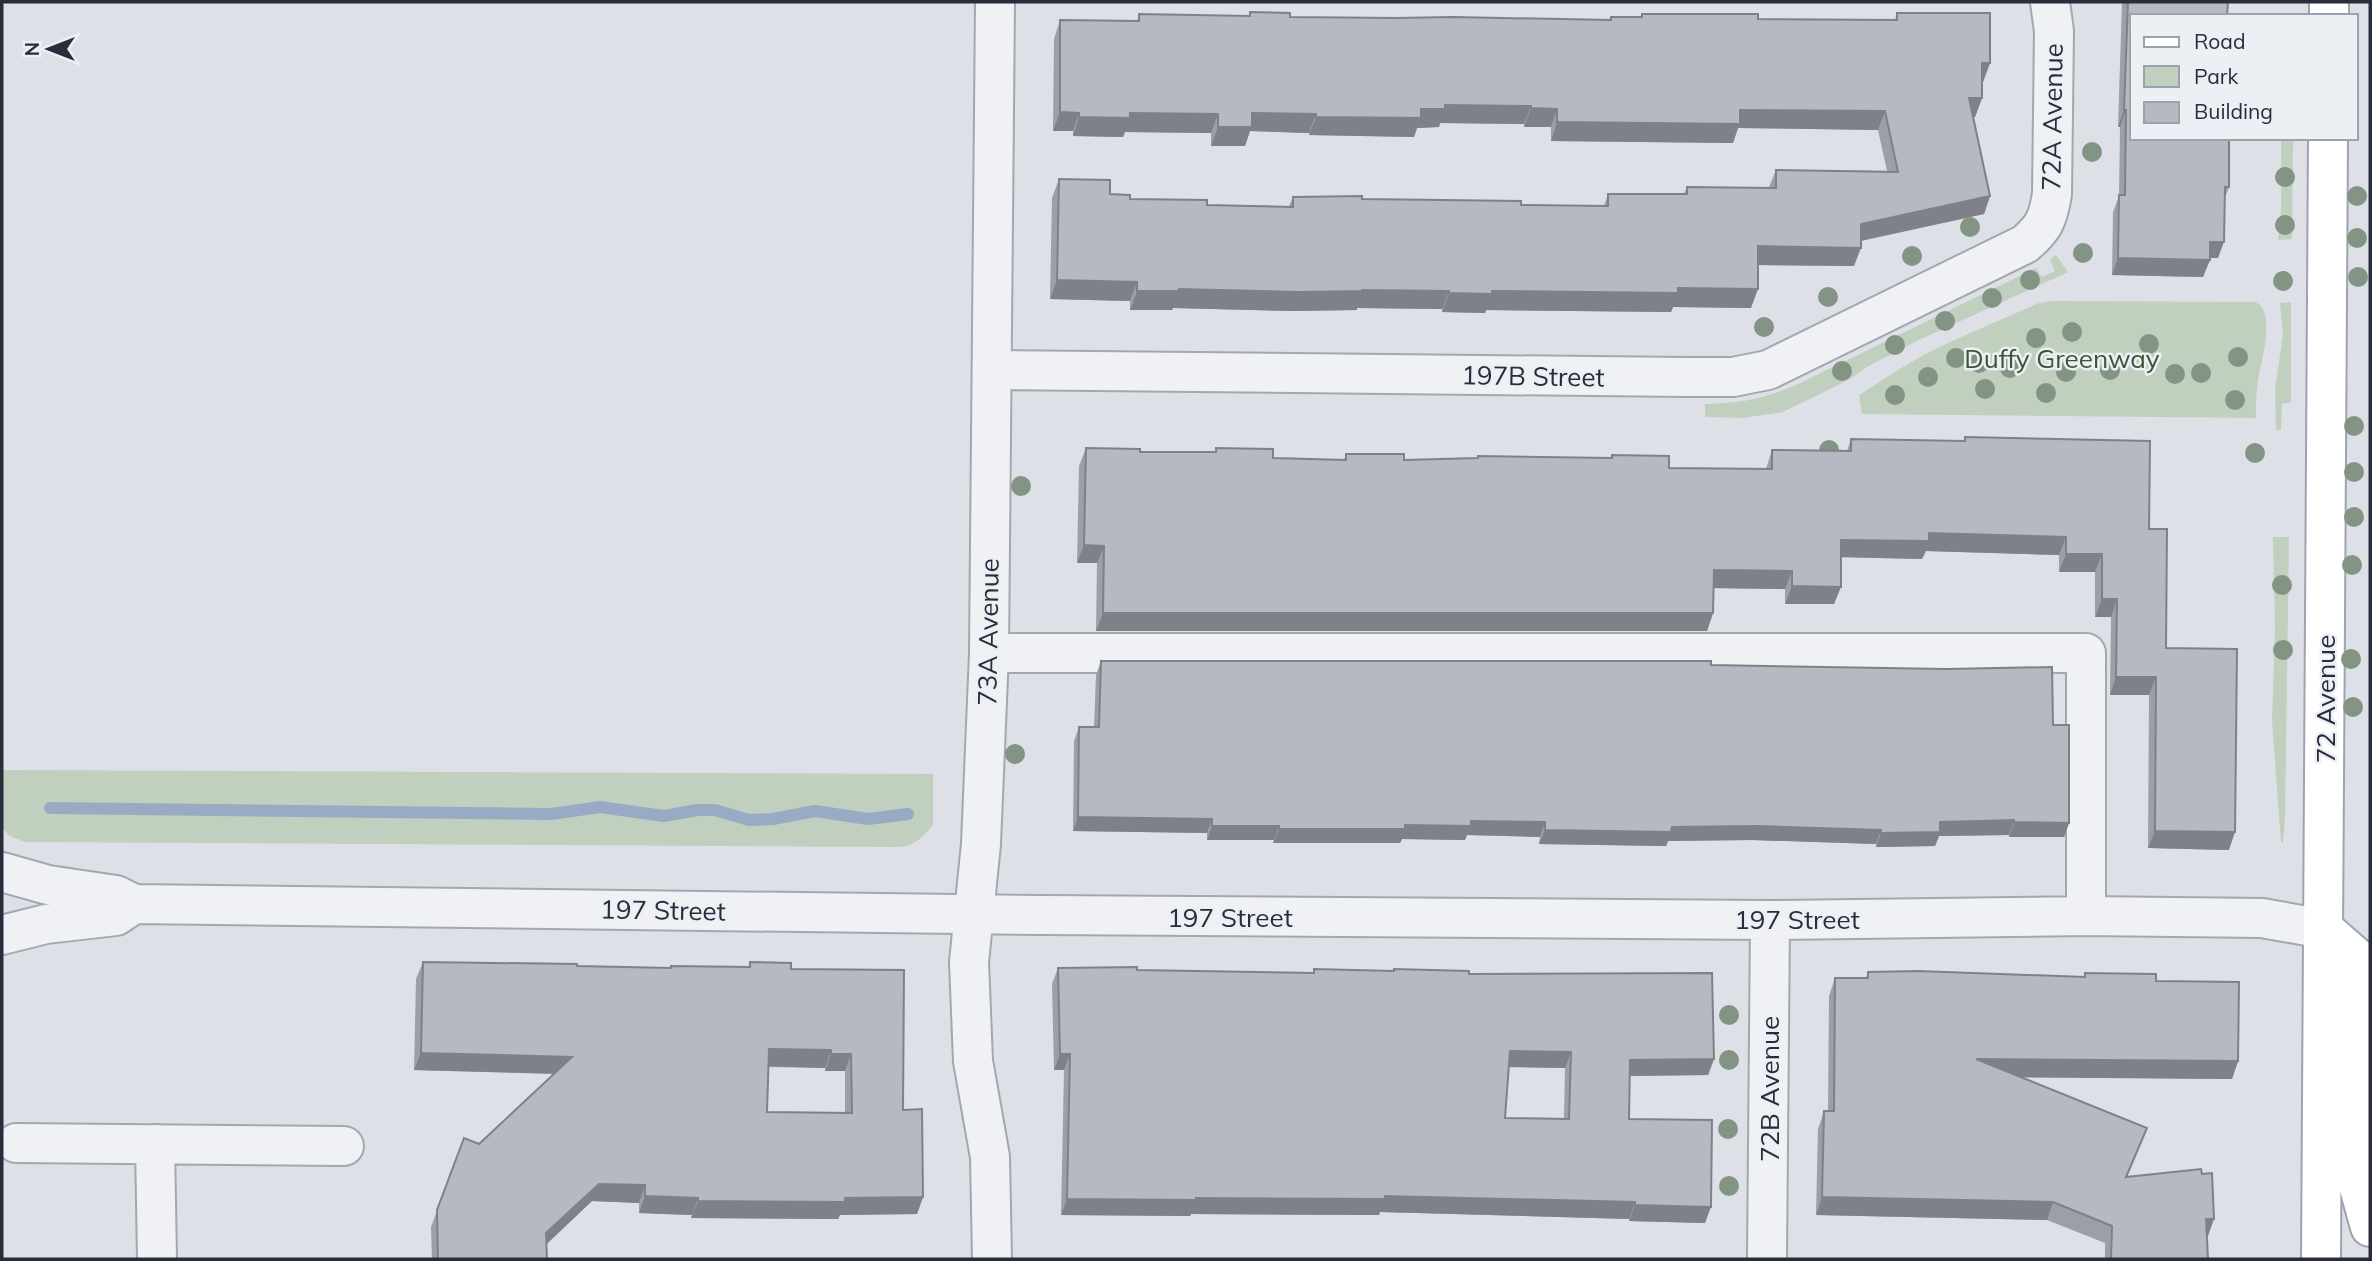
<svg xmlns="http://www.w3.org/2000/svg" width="2372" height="1261" font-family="Mulish,sans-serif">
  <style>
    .green { fill: #c1cfbe }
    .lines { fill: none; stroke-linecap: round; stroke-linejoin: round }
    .stream { stroke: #99abc4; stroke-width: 12 }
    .minor-casing { stroke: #a3a7af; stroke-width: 42 }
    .major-casing { stroke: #9da3b1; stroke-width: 42 }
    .minor { stroke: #eff1f4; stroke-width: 38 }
    .major { stroke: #fff; stroke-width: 38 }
    .tree { fill: #839485 }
    .wall { fill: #9b9fa7; fill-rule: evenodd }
    .shaded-wall { fill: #7e8288 }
    .building { fill: #b4b9c2; stroke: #7e8288; stroke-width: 2; fill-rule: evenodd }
    .labels { text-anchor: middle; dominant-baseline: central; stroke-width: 5; stroke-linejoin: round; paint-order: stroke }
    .street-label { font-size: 26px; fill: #272d3b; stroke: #eceff4 }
    .park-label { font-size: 26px; fill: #395635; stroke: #eceff4 }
  </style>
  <rect width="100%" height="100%" fill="#dde0e6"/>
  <path class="green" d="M2281,138H2293L2292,239L2278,240L2281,211Z
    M2056,255L2068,272L1919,340L1865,368L1850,379L1783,412L1742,418L1705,417V404C1742,403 1760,399 1794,386L2036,268L2042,277L2055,271L2050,260Z
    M2053,301L2255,302C2277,311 2261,362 2258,379C2256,392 2256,405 2256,418L1862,414L1859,395C1880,382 1901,367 1924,355C1961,336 2001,320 2039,303Z
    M2291,302V403H2282L2281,430H2276L2275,389L2283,335L2280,303Z
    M2273,537H2289L2285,817L2283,843L2281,842L2272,721L2275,630Z
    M2,770L933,774V825C922,838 915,846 898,847L25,842L10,836L2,828Z"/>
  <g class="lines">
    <path class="stream" d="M50,808L551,814L600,807L664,816L697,810H715L749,820L773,819L815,811L868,819L908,814"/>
    <defs>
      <path id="minor" d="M992,370L1687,377H1733L1768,370L2025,244C2044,228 2048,219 2052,194L2054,31L2050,2
        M989,653H2086V916
        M2,872L48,885L116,895L134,904L1042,915L1770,920L2086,916L2262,918L2324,929
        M2,935L46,924L116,916L134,904
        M16,1143L344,1146
        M155,1144L157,1259
        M992,1259L990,1157L973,1061L969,962L981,844L989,653L995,2
        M1767,1259L1770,920"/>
      <path id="major" d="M2329,16V2
        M2324,929L2355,956V1173L2370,1227
        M2321,1259L2328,138"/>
    </defs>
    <use href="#minor" class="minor-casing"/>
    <use href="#major" class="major-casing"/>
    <use href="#minor" class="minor"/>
    <use href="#major" class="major"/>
  </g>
  <g class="tree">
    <circle cx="2092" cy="152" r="10"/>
    <circle cx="2285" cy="177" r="10"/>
    <circle cx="2357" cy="196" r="10"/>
    <circle cx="2285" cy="225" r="10"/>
    <circle cx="1970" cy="227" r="10"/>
    <circle cx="2357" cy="238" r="10"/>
    <circle cx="2083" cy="253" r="10"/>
    <circle cx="1912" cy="256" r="10"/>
    <circle cx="2358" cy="277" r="10"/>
    <circle cx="2030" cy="280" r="10"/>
    <circle cx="2283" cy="281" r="10"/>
    <circle cx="1828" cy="297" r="10"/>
    <circle cx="1992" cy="298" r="10"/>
    <circle cx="1945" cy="321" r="10"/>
    <circle cx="1764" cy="327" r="10"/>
    <circle cx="2072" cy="332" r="10"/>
    <circle cx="2036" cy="338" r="10"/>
    <circle cx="2149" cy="344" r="10"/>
    <circle cx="1895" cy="345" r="10"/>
    <circle cx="2238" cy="357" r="10"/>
    <circle cx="1956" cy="358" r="10"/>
    <circle cx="1979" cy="363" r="10"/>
    <circle cx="2010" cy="368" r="10"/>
    <circle cx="2110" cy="370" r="10"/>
    <circle cx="1842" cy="371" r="10"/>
    <circle cx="2066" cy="372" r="10"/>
    <circle cx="2201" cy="373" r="10"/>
    <circle cx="2175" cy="374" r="10"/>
    <circle cx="1928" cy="377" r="10"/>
    <circle cx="1985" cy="389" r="10"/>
    <circle cx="2046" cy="393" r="10"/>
    <circle cx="1895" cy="395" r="10"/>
    <circle cx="2235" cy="400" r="10"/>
    <circle cx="2354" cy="426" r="10"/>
    <circle cx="1829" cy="450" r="10"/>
    <circle cx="2255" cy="453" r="10"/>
    <circle cx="2354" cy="472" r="10"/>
    <circle cx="1021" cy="486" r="10"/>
    <circle cx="2354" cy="517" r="10"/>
    <circle cx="2352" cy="565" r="10"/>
    <circle cx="2282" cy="585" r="10"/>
    <circle cx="2283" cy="650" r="10"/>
    <circle cx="2351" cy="659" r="10"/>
    <circle cx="2353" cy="707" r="10"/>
    <circle cx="1015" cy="754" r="10"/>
    <circle cx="1729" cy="1015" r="10"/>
    <circle cx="1729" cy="1060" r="10"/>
    <circle cx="1728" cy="1129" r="10"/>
    <circle cx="1729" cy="1186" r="10"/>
  </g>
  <path class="wall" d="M2122,2H2228L2132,16L2229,187L2225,198L2218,258H2210L2203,277L2112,275L2113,212L2119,196L2120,127H2118Z
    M1250,12L1290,17L1610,20L1611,17H1641L1642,14L1758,19L1895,20L1897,13L1990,63L1983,82H1982V98L1975,117H1973L1990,196L1984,214L1861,241L1854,266L1758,265L1751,308L1673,307L1671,312L1486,310L1485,313L1442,312V309L1357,308V310L1292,311L1173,308L1172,310H1130V301L1050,299L1052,198L1059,179L1110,194L1130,199L1207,205L1289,206L1293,197L1521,205L1604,206L1608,194H1684L1687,187H1769L1776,170L1887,171L1878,130L1738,128L1733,143L1551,141V127H1524V124L1440,123L1439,127L1417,128L1414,137L1309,135V133L1250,131L1245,146H1211V133L1125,132L1123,137L1073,136V131H1053L1054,39L1060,20L1137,21L1139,14L1249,16Z
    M1965,437L2149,529L2166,648L2229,850L2148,848L2149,695H2110L2111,617H2095V572H2059V555L1926,551L1922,559L1841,557L1834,604H1785V589L1714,588L1713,613L1707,631H1096L1097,563H1077L1079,466L1086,448L1140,452H1215L1216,448L1273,458L1344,460L1346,454L1404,460L1477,458L1478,456L1611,458L1612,455L1669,468L1766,469L1772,450L1847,451L1851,439L1964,441Z
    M1101,661L1711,665L2053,725L2069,823L2064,837H2009V835L1939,836L1935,846L1876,847V844L1752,840L1668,841L1666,846L1539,844L1540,837L1467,835L1465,840L1402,839L1400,843H1273L1274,840H1207V833L1073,831L1074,741L1079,727H1094L1096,675Z
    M423,962L670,968L671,966L749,967L750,962L791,969L903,1110L923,1197L917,1214L840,1215L838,1219L691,1218L692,1215L639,1213V1203L592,1201L547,1244V1259H432L431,1227L464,1138L479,1144L554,1074L414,1070L416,979ZM768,1067L825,1068V1071H845V1112H767Z
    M1058,968L1137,970L1313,973L1314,969L1469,974L1714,1059L1708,1075L1630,1076L1629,1119L1705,1223L1629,1221V1219L1380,1212L1379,1215L1191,1214L1190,1216L1061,1215L1064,1070H1054L1052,984ZM1508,1067L1565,1068L1564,1118H1505Z
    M1868,972L2084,977L2085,973L2156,981L2238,1061L2232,1079L2021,1077L2140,1146L2127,1177L2208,1236H2207L2208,1259H2105V1243L2047,1220L1816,1215L1818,1129L1824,1111H1828L1829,996L1835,978H1866Z"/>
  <path class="shaded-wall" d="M1982,63H1990L1983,82H1975Z
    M1969,98H1982L1975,117H1962Z
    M1445,105L1531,106L1524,124L1440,123L1439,127L1417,128L1414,137L1309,135L1316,117L1421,109Z
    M1531,108L1557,109L1551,127H1524Z
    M1740,110L1885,111L1878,130L1738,128L1733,143L1551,141L1557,122Z
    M2124,110H2126L2120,127H2118Z
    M1060,112L1079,113L1073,131H1053Z
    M1130,113L1218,114L1211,133L1125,132L1123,137L1073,136L1079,117Z
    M1252,113L1316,114L1309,133L1250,131L1245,146H1211L1218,127Z
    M1990,196L1984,214L1855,242L1861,224Z
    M2210,242H2224L2218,258H2203Z
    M1758,246L1861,248L1854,266L1751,265Z
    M2118,258L2210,260L2203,277L2112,275Z
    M1057,280L1137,282L1130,301L1050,299Z
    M1678,288L1758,289L1751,308L1673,307L1671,312L1486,310L1485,313L1442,312L1449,293L1492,291Z
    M1179,289L1363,290L1449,291L1442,309L1357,308V310L1292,311L1173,308L1172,310H1130L1137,291Z
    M1929,533L2066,537L2059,555L1926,551L1922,559L1835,557L1841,540Z
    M1084,545L1104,546L1097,563H1077Z
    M2066,554H2102L2095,572H2059Z
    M1714,570L1792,571L1785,589L1707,588Z
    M1792,586L1841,587L1834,604H1785Z
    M2102,599H2117L2111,617H2095Z
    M1103,613H1713L1707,631H1096Z
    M2116,677H2156L2149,695H2110Z
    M1078,817L1212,819L1207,833L1073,831Z
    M2014,820L2009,835L1939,836L1935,846L1876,847L1881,833L1940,822Z
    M1471,821L1545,822L1540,837L1467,835L1465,840L1402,839L1400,843H1273L1279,829L1405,825Z
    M2014,822L2069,823L2064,837H2009Z
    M1212,826H1279L1274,840H1207Z
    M1758,826L1881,830L1876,844L1752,840L1668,841L1666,846L1539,844L1545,830Z
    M2155,831L2235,832L2229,850L2148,848Z
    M769,1049L831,1050L825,1068L762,1066Z
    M1510,1051L1571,1052L1565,1068L1504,1067Z
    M421,1053L572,1057L566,1074L414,1070Z
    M831,1054H851L845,1071H825Z
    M1060,1054H1070L1064,1070H1054Z
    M1714,1059L1708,1075L1624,1076L1630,1060Z
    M1976,1059L2238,1061L2232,1079L1970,1077Z
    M599,1184L645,1185L639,1203L592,1201L540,1250L546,1233Z
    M645,1196L698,1198L692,1215L639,1213Z
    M1385,1196L1635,1202L1629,1219L1380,1212L1379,1215L1191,1214L1190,1216L1061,1215L1067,1199Z
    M923,1197L917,1214L840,1215L838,1219L691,1218L698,1201Z
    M1822,1197L2053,1202L2047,1220L1816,1215Z
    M1635,1205L1711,1207L1705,1223L1629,1221Z
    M2206,1219H2214L2208,1236L2200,1237Z"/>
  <path class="building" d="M2128,2H2228L2227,16H2132V138H2227L2226,139L2229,140V187H2225L2224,242H2210V260L2118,258L2119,195H2125L2126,110H2124Z
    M1250,12L1290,13V17L1396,18L1453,17L1611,20V17H1642V14H1758V19L1897,20V13H1990V63H1982V98H1969L1990,196L1861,224V248L1758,246V289L1678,288V293L1492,291V294L1449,293V291L1363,290L1364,291L1299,292L1179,289V291H1137V282L1057,280L1059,179L1110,180V194L1130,195V199L1207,200V205L1293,207V197L1362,196V199L1521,201V205L1608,206V194H1687V187L1776,188V170L1898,172L1885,111L1740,110V124L1557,122V109L1531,108V106L1445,105V109H1421V118L1316,117V114L1252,113V127H1218V114L1130,113V118L1079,117V113L1060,112V20L1139,21V14L1250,16Z
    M1965,437L2150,441L2149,529H2167L2166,648L2237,649L2235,832L2155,831L2156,677H2116L2117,599H2102V554H2066V537L1929,533V541L1841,540V587L1792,586V571L1714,570L1713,613H1103L1104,546L1084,545L1086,448L1140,449V452H1216V448L1273,449V458L1346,460V454H1404V460L1478,458V456L1612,458V455L1669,456V468L1772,469V450L1851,451V439L1965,441Z
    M1101,661H1711V665L1947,669L2052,667L2053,725H2069V823L2014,822V820L1940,822V832L1881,833V830L1758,826L1672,827L1671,832L1545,830V822L1471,821V826L1405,825V829H1279V826H1212V819L1078,817L1079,727H1099Z
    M423,962L577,964V966L671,968V966L750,967V962L791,963V969L904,970L903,1110L922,1109L923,1197L845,1198V1202L698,1201V1198L645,1196V1185L599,1184L546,1233L547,1259H438L437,1210L464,1138L479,1144L572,1057L421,1053ZM769,1049L831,1050V1054H851L852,1113L767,1112Z
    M1137,967V970L1314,973V969L1394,971V969L1469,971V974L1712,973L1714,1059L1630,1060L1629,1119L1712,1120L1711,1207L1635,1205V1202L1385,1196V1199L1196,1198V1200L1067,1199L1070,1054H1060L1058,968ZM1510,1051L1571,1052L1569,1119L1505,1118Z
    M1918,971L2085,977V973L2156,974V981L2239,982L2238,1061L1976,1059L2147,1128L2126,1177L2201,1169L2202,1174L2212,1173L2214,1219H2206L2208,1259H2111L2112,1226L2053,1202L1822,1197L1824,1111H1834L1835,978H1868V972Z"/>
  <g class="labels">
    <g class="street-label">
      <text transform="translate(2052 117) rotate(-89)">72A Avenue</text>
      <text transform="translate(1533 376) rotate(1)">197B Street</text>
      <text transform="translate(988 632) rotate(-89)">73A Avenue</text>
      <text transform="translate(2325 699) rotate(-90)">72 Avenue</text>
      <text transform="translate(663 910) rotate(1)">197 Street</text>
      <text x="1230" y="917">197 Street</text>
      <text x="1797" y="919">197 Street</text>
      <text transform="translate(1769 1089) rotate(-90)">72B Avenue</text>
    </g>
    <g class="park-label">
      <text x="2062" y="358">Duffy Greenway</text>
    </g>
  </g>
  <rect width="2372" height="1261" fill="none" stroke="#272d3b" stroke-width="7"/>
  <rect x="2130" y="14" width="228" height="126" fill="#eceff4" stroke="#9da1aa" stroke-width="2"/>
  <rect x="2144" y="37" width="35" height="10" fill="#ffffff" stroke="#9da1aa" stroke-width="2"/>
  <text x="2194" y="49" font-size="21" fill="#272d3b">Road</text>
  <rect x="2144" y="66" width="35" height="21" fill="#c1cfbe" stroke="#9da1aa" stroke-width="2"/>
  <text x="2194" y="84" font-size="21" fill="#272d3b">Park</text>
  <rect x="2144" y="102" width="35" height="21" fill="#b4b9c2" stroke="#9da1aa" stroke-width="2"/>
  <text x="2194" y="119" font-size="21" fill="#272d3b">Building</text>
  <g transform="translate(49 49) rotate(270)" stroke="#eceff4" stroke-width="5" paint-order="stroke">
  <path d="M0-5L12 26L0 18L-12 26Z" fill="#272d3b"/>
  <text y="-10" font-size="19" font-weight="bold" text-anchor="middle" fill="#272d3b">N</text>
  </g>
</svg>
